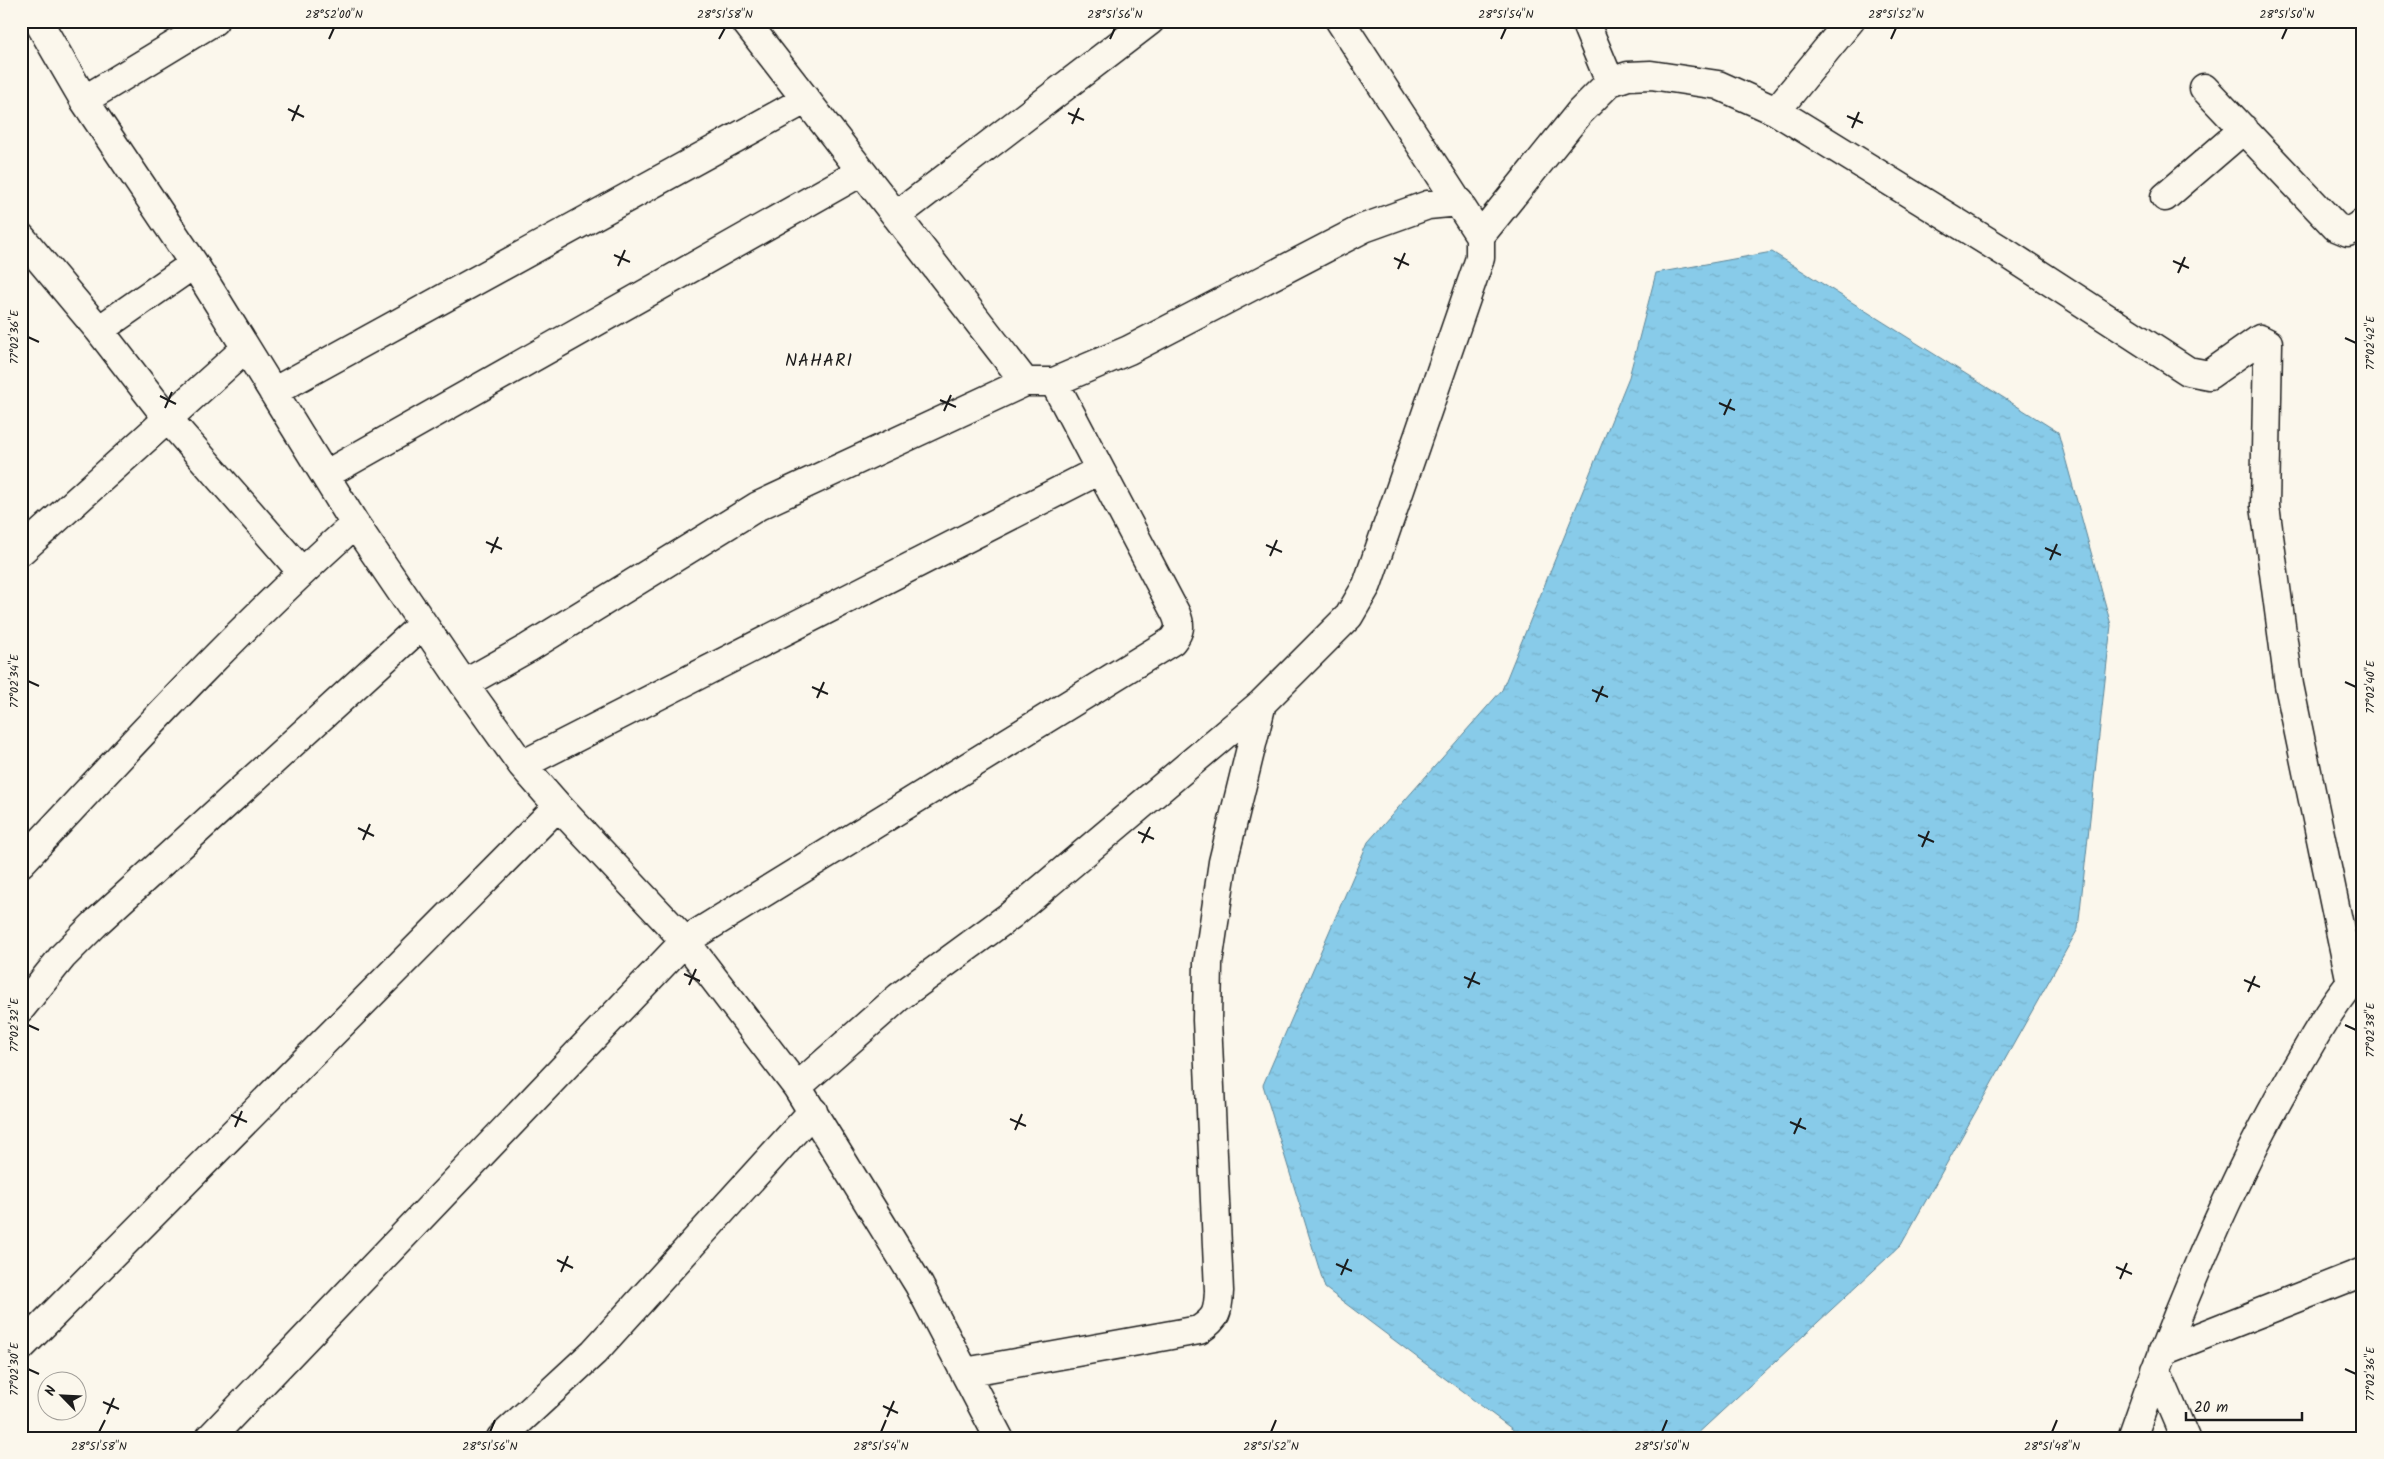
<svg xmlns="http://www.w3.org/2000/svg" width="2384" height="1459" font-family="Kalam,sans-serif">
  <style>
    .water { fill: url(#water-ripples); stroke: #5d8597 }
    .lines { fill: none; stroke-linecap: round; stroke-linejoin: round }
    .street-casing { stroke: #1c1c1c; stroke-width: 31 }
    .street { stroke: #fbf7ec; stroke-width: 28 }
    .ticks { fill: none; stroke: #1c1c1c; stroke-width: 2 }
    .labels { text-anchor: middle; dominant-baseline: central; stroke-width: 4.5; stroke-linejoin: round; paint-order: stroke }
    .quarter-label { font-size: 18px; letter-spacing: 1px; fill: #1c1c1c; stroke: #fbf7ec }
    .neatline { fill: none; stroke: #1c1c1c; stroke-width: 2 }
    .ticks-label { font-size: 12px; text-anchor: middle; fill: #1c1c1c }
  </style>
  <defs>
    <pattern id="water-ripples" width="26" height="14" patternUnits="userSpaceOnUse" patternTransform="scale(1.25)"><rect width="26" height="14" fill="#88cbe9"/><path d="M2 4q2-2 4 0t4 0M15 11q2-2 4 0t4 0" fill="none" stroke="#75aec7"/></pattern>
  </defs>
  <rect width="100%" height="100%" fill="#fbf7ec"/>
  <filter id="ink" filterUnits="userSpaceOnUse"><feTurbulence type="fractalNoise" baseFrequency=".02" numOctaves="2"/><feDisplacementMap in="SourceGraphic" scale="10" xChannelSelector="R" yChannelSelector="G"/><feConvolveMatrix kernelMatrix="1 2 1 2 8 2 1 2 1" color-interpolation-filters="sRGB"/></filter>
  <g filter="url(#ink)">
    <path class="water" d="M1772,252L2058,432L2111,625L2078,929L1901,1245L1693,1438H1524L1325,1288L1263,1085L1368,842L1502,690L1629,377L1656,273Z"/>
    <g class="lines">
      <defs>
        <path id="street" d="M38,21L84,100L194,264L355,524L464,684L522,765L558,806L685,941L797,1087L919,1285L999,1438
          M745,21L1025,382H1054L1129,350L1364,228L1428,205L1459,202
          M1588,21V29L1610,82
          M2204,88L2336,227L2348,232L2363,223
          M84,100L214,21
          M1776,111L1850,21
          M2165,197L2244,129
          M896,216L1150,21
          M1480,236L1580,112L1610,82L1628,76L1651,75L1718,85L1776,111L1812,133L2011,256L2188,371L2209,375L2260,339L2268,343L2265,506L2289,685L2351,983
          M21,237L99,330L168,419L302,572
          M99,330L194,264
          M273,392L805,100
          M325,475L861,172
          M21,551L245,349
          M464,684L528,648L758,506L1025,382
          M522,765L1100,470
          M21,863C129,747 237,629 355,524
          M21,1008L63,956L98,921L423,624
          M797,1087L899,997L1011,915L1262,703L1349,616L1367,585L1480,258V236L1340,21
          M21,1347L558,806
          M2163,1351L2363,1272
          M2156,1370L2185,1438
          M965,1372L1199,1330C1217,1318 1218,1312 1219,1291L1207,1020L1208,963L1223,862L1262,703
          M210,1438L685,941L1172,641C1180,631 1181,626 1176,614L1054,382
          M501,1438L594,1352L813,1111
          M2132,1438C2175,1314 2226,1191 2291,1077C2312,1041 2333,1001 2362,970"/>
      </defs>
      <use href="#street" class="street-casing"/>
      <use href="#street" class="street"/>
    </g>
  </g>
  <path class="ticks" d="M329,39L334,28M719,39L725,28M1110,39L1115,28M1501,39L1506,28M1891,39L1896,28M2282,39L2287,28M288,109L304,117M1068,113L1084,120M1847,116L1863,123M292,121L299,105M1072,124L1079,108M1852,128L1859,112M614,255L630,262M1394,258L1409,265M2173,261L2189,268M618,266L625,250M1398,269L1405,253M2178,273L2185,257M28,337L39,342M2345,338L2356,343M160,396L176,404M940,400L956,407M1719,403L1735,410M165,408L172,392M944,411L951,395M1724,415L1731,399M486,542L502,549M1266,545L1282,552M2045,548L2061,555M491,553L498,537M1270,556L1277,540M2050,560L2057,544M28,681L39,686M2345,682L2356,687M812,687L828,694M1592,690L1608,697M817,698L824,682M1596,702L1603,686M358,828L374,836M1138,832L1154,839M1918,835L1934,842M363,840L370,824M1142,843L1150,827M1922,847L1929,831M684,974L700,981M1464,977L1480,984M2244,980L2260,987M689,985L696,969M1468,988L1475,972M2248,992L2255,976M28,1025L39,1030M2345,1025L2356,1030M231,1115L247,1122M1010,1119L1026,1126M1790,1122L1806,1129M235,1127L242,1111M1015,1130L1022,1114M1794,1134L1801,1118M557,1260L573,1268M1336,1264L1352,1271M2116,1267L2132,1274M561,1272L568,1256M1341,1275L1348,1259M2120,1279L2127,1263M28,1369L39,1374M2345,1369L2356,1374M103,1402L119,1409M883,1406L898,1413M107,1414L114,1398M887,1417L894,1401M99,1432L105,1420M490,1432L495,1420M881,1432L886,1420M1271,1432L1276,1420M1662,1432L1667,1420M2052,1432L2057,1420"/>
  <g class="labels">
    <g class="quarter-label">
      <text x="819" y="361">NAHARI</text>
    </g>
  </g>
  <rect width="2384" height="1459" fill="none" stroke="#fbf7ec" stroke-width="55"/>
  <g transform="translate(62 1396) rotate(294)"><circle r="24" fill="#fbf7ec" stroke="#a29f99"/>
  <path d="M0-4L9 19L0 12L-9 19Z" fill="#1c1c1c"/>
  <text y="-8" font-size="14" font-weight="bold" text-anchor="middle" fill="#1c1c1c">N</text>
  </g>
  <path d="M2186 1412v8h116v-8" fill="none" stroke="#1c1c1c" stroke-width="2.5"/>
  <text x="2194" y="1412" font-size="15" fill="#1c1c1c" stroke="#fbf7ec" stroke-width="4" paint-order="stroke">20 m</text>
  <rect x="28" y="28" width="2328" height="1404" class="neatline"/>
  <g class="ticks-label">
    <text x="334" y="18">28°52'00"N</text>
    <text x="725" y="18">28°51'58"N</text>
    <text x="1115" y="18">28°51'56"N</text>
    <text x="1506" y="18">28°51'54"N</text>
    <text x="1896" y="18">28°51'52"N</text>
    <text x="2287" y="18">28°51'50"N</text>
    <text transform="translate(14 337) rotate(-90)" y="4">77°02'36"E</text>
    <text transform="translate(2370 343) rotate(-90)" y="4">77°02'42"E</text>
    <text transform="translate(14 681) rotate(-90)" y="4">77°02'34"E</text>
    <text transform="translate(2370 687) rotate(-90)" y="4">77°02'40"E</text>
    <text transform="translate(14 1025) rotate(-90)" y="4">77°02'32"E</text>
    <text transform="translate(2370 1030) rotate(-90)" y="4">77°02'38"E</text>
    <text transform="translate(14 1369) rotate(-90)" y="4">77°02'30"E</text>
    <text transform="translate(2370 1374) rotate(-90)" y="4">77°02'36"E</text>
    <text x="99" y="1450">28°51'58"N</text>
    <text x="490" y="1450">28°51'56"N</text>
    <text x="881" y="1450">28°51'54"N</text>
    <text x="1271" y="1450">28°51'52"N</text>
    <text x="1662" y="1450">28°51'50"N</text>
    <text x="2052" y="1450">28°51'48"N</text>
  </g>
</svg>
